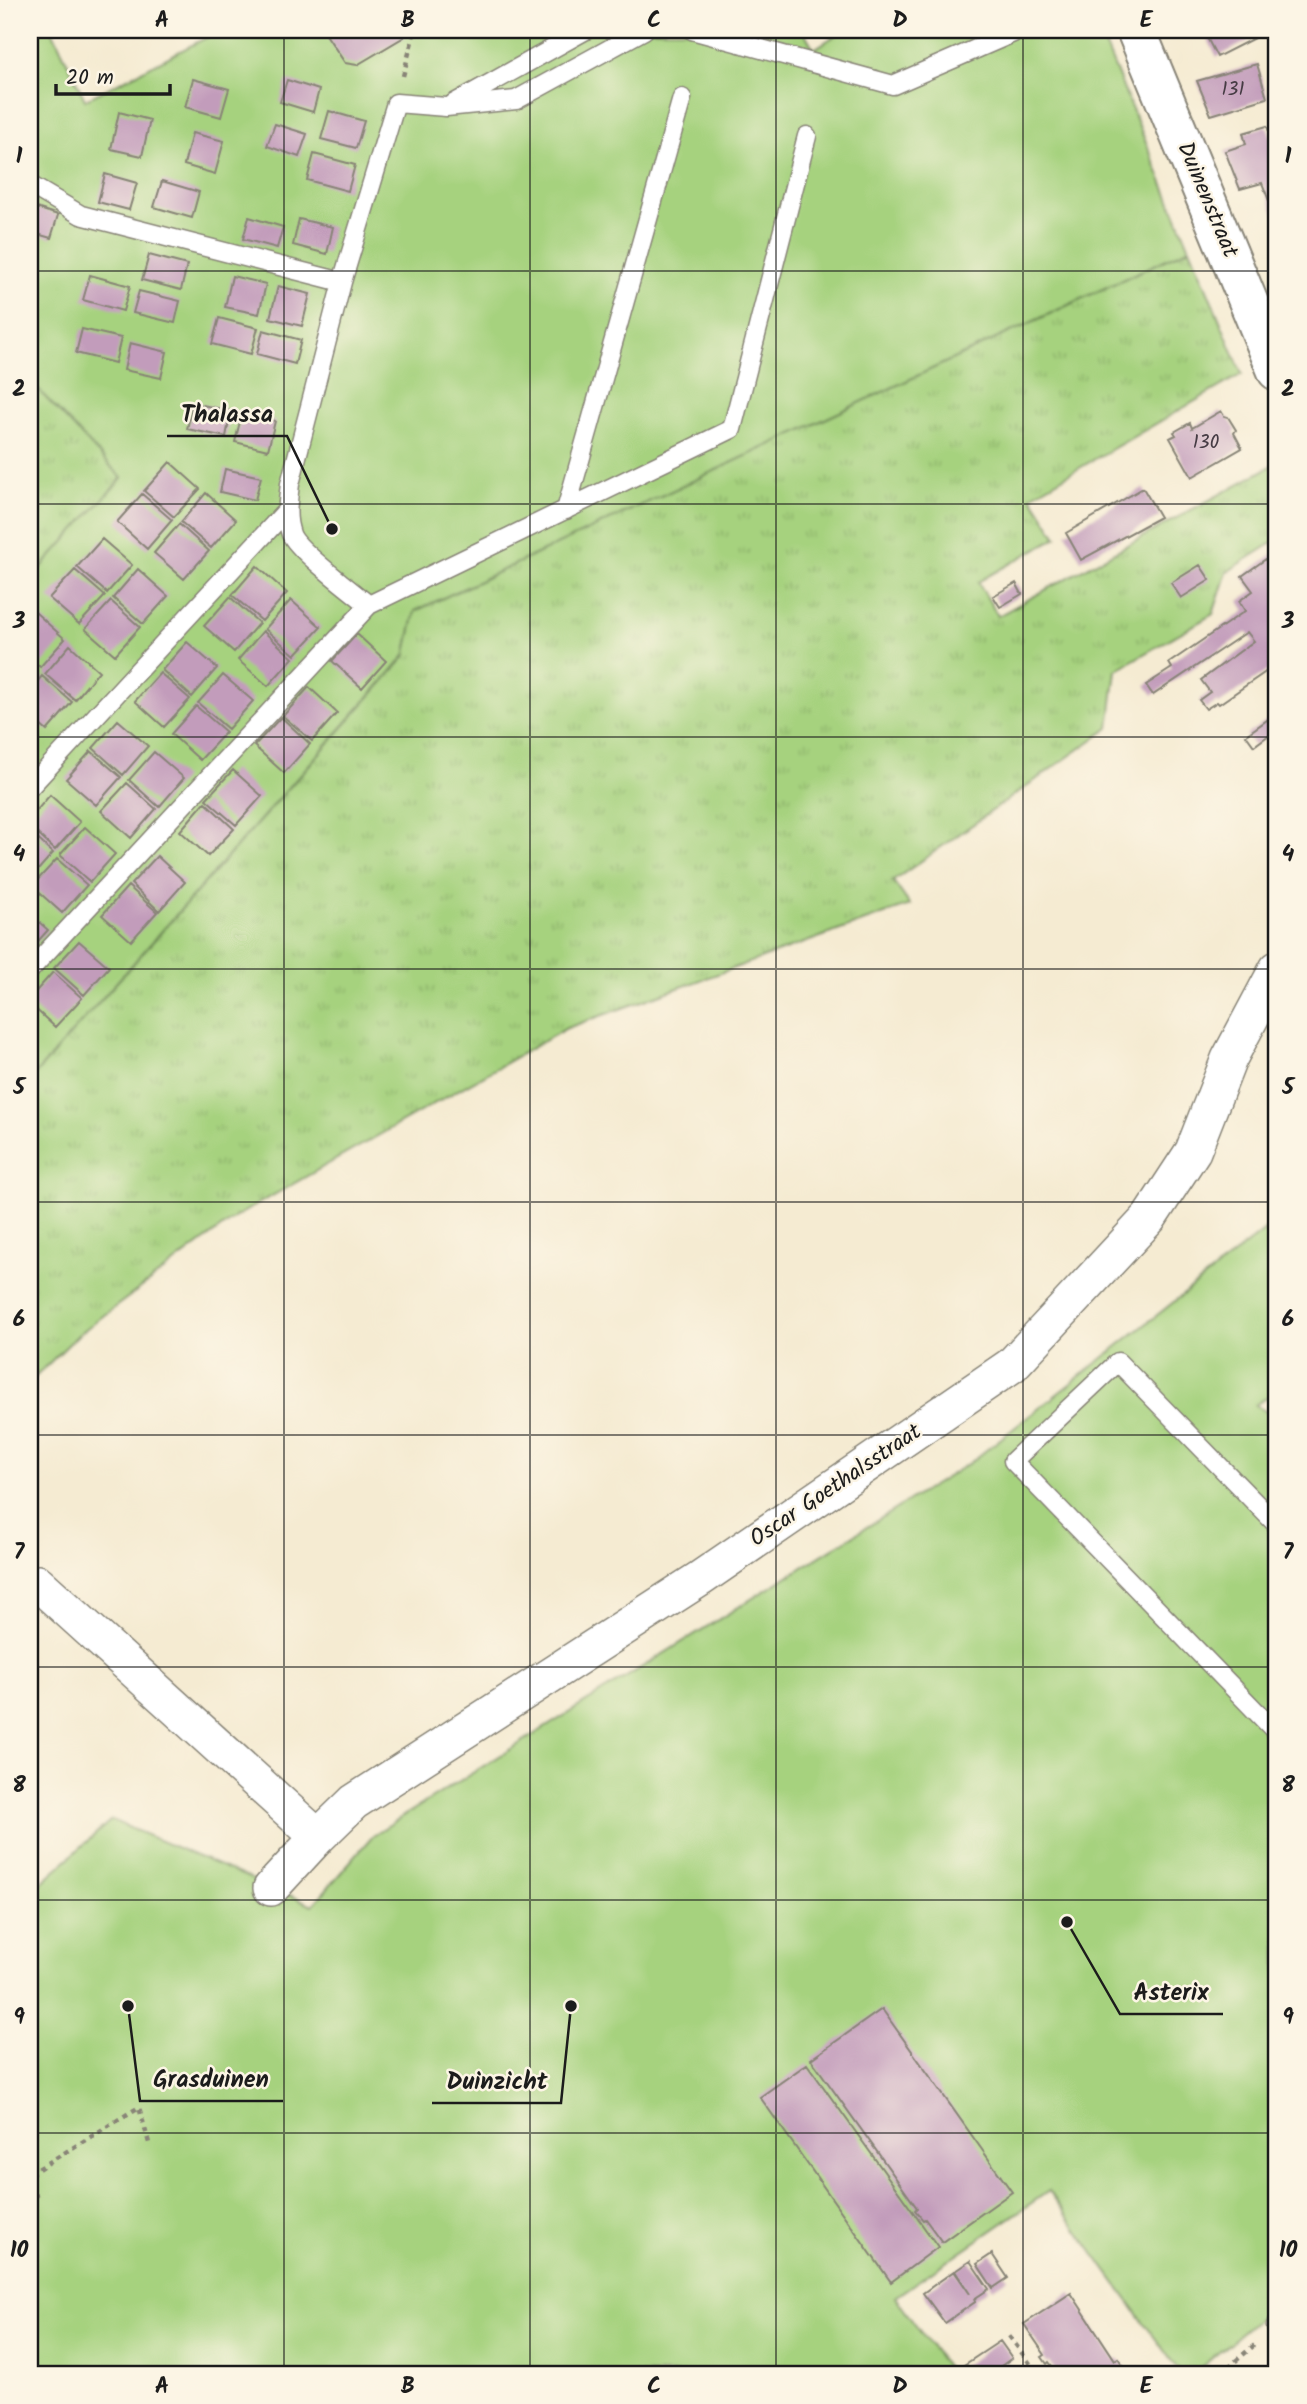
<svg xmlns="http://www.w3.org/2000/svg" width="1307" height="2404" font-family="Kalam,sans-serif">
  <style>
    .grass { fill: url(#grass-tufts); stroke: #61774d; stroke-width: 2 }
    .green { fill: #a6d27e; stroke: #61774d; stroke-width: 2 }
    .building { fill: #c29cbb }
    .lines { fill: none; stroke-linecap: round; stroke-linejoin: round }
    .service-casing { stroke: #888477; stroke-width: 21 }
    .minor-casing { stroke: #888477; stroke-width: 38 }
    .tertiary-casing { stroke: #888477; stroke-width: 42 }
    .path { stroke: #888477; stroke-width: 4.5; stroke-dasharray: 5 5; stroke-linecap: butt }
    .service { stroke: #fff; stroke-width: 18 }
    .minor { stroke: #fff; stroke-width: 35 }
    .tertiary { stroke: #fff; stroke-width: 38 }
    .grid { fill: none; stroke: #1c1c1c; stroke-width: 2; stroke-opacity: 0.55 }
    .labels { text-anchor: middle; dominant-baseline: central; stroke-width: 5; stroke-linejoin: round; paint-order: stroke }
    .number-label { font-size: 19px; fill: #463c44 }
    .street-label { font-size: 23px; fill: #1c1c1c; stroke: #fcf5e5 }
    .leader { fill: none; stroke: #1c1c1c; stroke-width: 2.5 }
    .callout-dot { fill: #1c1c1c; stroke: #fcf5e5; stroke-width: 2.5 }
    .callout-label { font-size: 24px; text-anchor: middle; font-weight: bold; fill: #1c1c1c; stroke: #fcf5e5; stroke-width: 5; stroke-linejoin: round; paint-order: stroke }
    .neatline { fill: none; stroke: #1c1c1c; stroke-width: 2.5 }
    .grid-label { font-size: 23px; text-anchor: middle; font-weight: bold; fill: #1c1c1c }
  </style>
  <defs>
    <pattern id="grass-tufts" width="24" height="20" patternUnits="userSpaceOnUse" patternTransform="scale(1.75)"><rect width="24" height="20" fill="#a6d27e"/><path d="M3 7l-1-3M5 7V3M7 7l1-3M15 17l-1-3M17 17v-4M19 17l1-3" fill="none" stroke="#8eb46c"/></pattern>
  </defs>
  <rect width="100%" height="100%" fill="#fcf5e5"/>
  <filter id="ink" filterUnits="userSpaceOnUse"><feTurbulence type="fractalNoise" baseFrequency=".0143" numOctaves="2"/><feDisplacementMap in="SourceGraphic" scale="14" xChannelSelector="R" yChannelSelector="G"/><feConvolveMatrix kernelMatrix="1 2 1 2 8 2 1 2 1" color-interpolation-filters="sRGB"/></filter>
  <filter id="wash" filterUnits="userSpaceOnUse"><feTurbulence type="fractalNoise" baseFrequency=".00686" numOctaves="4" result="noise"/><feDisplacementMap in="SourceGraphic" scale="28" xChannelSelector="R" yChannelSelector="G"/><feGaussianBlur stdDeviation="1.57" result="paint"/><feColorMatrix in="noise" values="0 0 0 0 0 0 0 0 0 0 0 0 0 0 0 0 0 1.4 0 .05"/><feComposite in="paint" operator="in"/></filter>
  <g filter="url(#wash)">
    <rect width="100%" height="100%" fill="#f5ebd2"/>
    <path class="grass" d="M1190,248L1242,374L1031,496L1057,537L978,582L998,616L1275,464L1277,469V540L1227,572L1213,614L1116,670L1109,728L893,881L910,905L567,1028L237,1216L79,1334L30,1382V1080L405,657L415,611Z
      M30,381L122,478L30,580Z"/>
    <path class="green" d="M30,30H52L85,100L221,30H803L814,49L844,30H1099L1190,248L415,611L405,656L30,1080V580L122,478L30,381Z
      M1270,1226L1277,1245V1391L1255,1405L1277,1418V2303L1193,2374H1181L1049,2191L895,2297L951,2374H30V1893L111,1820L313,1905L373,1835L971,1462Z"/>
    <g id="blocks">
      <path class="building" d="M323,30H406L404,37L357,65L345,63Z
        M1203,30H1257L1260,35L1217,57Z
        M1257,64L1267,98L1211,115L1197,81Z
        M193,79L229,89L221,117L185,107Z
        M287,80L319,90L313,112L280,102Z
        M329,111L364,121L356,148L321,139Z
        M119,112L150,120L142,156L111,149Z
        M275,124L307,134L299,157L267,146Z
        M1267,126L1277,153V221L1262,183L1240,189L1225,151L1246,144L1243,133Z
        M192,133L224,141L215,174L184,165Z
        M314,154L355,165L348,191L307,180Z
        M105,174L137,183L129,210L98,202Z
        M162,181L199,192L192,218L154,207Z
        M30,206L58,215L51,238L30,232Z
        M249,217L283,227L277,248L243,239Z
        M299,219L333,227L327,254L293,245Z
        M149,255L187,265L181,290L142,280Z
        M90,275L130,286L123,311L83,300Z
        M232,276L266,284L259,314L225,307Z
        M278,286L310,294L302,326L270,318Z
        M139,291L180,301L175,323L133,313Z
        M219,318L258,328L251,354L212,344Z
        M82,329L121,338L115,363L76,353Z
        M263,330L301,340L295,364L257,354Z
        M130,343L167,352L161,378L124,370Z
        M193,403L231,411L226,437L187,429Z
        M1221,411L1224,416L1228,417L1236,430L1234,433L1242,448L1192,477L1170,438L1176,435L1174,432L1190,423L1192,428Z
        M242,413L275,421L268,450L235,442Z
        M170,462L200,489L174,517L144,491Z
        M225,469L261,477L255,500L220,492Z
        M1143,488L1160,517L1081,560L1066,533Z
        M206,493L236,520L211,548L181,522Z
        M142,494L172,520L147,549L117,522Z
        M179,524L209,551L184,579L154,553Z
        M102,539L132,565L107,593L77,567Z
        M1277,551V680L1270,669L1219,704L1217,702L1206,709L1199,700L1210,692L1201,680L1254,641L1247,632L1153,695L1146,685L1172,668L1169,663L1245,611L1239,601L1253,591L1242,576Z
        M1200,565L1210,580L1181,598L1171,583Z
        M257,566L287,593L262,621L232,595Z
        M138,569L168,596L143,624L113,598Z
        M75,570L105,596L79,624L49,598Z
        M1016,583L1022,594L1000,607L993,596Z
        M230,597L259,623L234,652L204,626Z
        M291,600L321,627L295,655L265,629Z
        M111,601L140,627L115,655L85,629Z
        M35,612L65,639L40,667L30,658V618Z
        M263,631L293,658L268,686L238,660Z
        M357,634L386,661L362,688L332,661Z
        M187,642L217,668L192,697L162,670Z
        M70,645L99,671L75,700L45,674Z
        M160,673L190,699L164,727L135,701Z
        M223,675L253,701L228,729L198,703Z
        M42,676L72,702L47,731L30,716V690Z
        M309,687L337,713L312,741L283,716Z
        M196,706L226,732L200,760L171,734Z
        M1277,713V729L1254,746L1246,735Z
        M281,717L310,744L284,773L254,746Z
        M118,720L148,746L123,775L93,748Z
        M91,751L121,777L96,805L66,779Z
        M154,752L184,778L159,807L129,780Z
        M233,770L262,796L236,825L206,799Z
        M127,783L156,809L131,838L101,811Z
        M50,795L80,822L55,850L30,827V818Z
        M205,802L234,829L208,856L180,831Z
        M85,827L115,854L90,882L60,855Z
        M30,832L53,853L30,879Z
        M157,856L185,882L159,911L131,884Z
        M57,859L87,885L62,913L32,886Z
        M128,886L157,912L131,941L102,915Z
        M30,914L48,930L30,950Z
        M79,941L109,967L84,995L54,968Z
        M53,972L82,998L55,1027L30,1004V998Z
        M882,2009L1012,2192L942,2242L925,2219L923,2220L915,2210L917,2208L811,2059Z
        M807,2064L938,2247L891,2282L760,2097Z
        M992,2254L1008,2278L993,2288L977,2264Z
        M970,2261L989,2289L974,2299L975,2302L945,2323L923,2293L954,2271L970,2294L955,2271Z
        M1071,2293L1115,2360L1118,2358L1129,2374H1058L1049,2362L1047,2364L1042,2357L1045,2355L1024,2324Z
        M1000,2341L1012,2358L990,2374H967L961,2367Z"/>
    </g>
  </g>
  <g filter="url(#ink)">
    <use href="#blocks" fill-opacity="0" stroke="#888477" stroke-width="2"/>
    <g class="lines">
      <defs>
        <path id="service" d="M644,30L516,100L446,107L396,103L342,282L290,484C288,501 285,517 291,534C296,549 354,593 369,605L732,429L807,136
          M692,30L893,85L1020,30
          M453,104L586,30
          M30,185L81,215L342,282
          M566,510L682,98
          M30,787L287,510
          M30,970L369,605
          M1277,1525L1118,1362L1013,1461L1277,1733
          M1276,2326L1277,2325"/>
        <path id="minor" d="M30,1589L38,1583L318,1837
          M271,1888L318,1837L354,1802L701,1578L1012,1365L1149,1218L1193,1151L1229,1059L1277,969"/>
        <path id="tertiary" d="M1136,30L1277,371"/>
      </defs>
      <use href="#service" class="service-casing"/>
      <use href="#minor" class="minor-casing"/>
      <use href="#tertiary" class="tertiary-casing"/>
      <path class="path" d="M403,76L415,30
        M30,2174L139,2107L149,2143
        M30,2186L36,2195L30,2202
        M1009,2336L1038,2374
        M1220,2374L1257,2343"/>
      <use href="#service" class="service"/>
      <use href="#minor" class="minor"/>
      <use href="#tertiary" class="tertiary"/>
    </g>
  </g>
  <path class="grid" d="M284,30V2374M530,30V2374M776,30V2374M1023,30V2374M30,271H1277M30,504H1277M30,737H1277M30,969H1277M30,1202H1277M30,1435H1277M30,1667H1277M30,1900H1277M30,2133H1277"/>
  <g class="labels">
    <g class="number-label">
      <text x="1233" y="90">131</text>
      <text x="1206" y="443">130</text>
    </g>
    <g class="street-label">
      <text transform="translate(1207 200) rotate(67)">Duinenstraat</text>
      <text transform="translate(836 1486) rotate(-34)">Oscar Goethalsstraat</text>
    </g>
  </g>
  <path class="leader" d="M332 529L287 436H167M1067 1922L1120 2014H1223M128 2006L140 2101H283M571 2006L561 2103H432"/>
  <g class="callout-dot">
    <circle cx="332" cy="529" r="7"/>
    <circle cx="1067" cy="1922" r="7"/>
    <circle cx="128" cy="2006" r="7"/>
    <circle cx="571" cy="2006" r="7"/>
  </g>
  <g class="callout-label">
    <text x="227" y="422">Thalassa</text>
    <text x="1171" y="2000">Asterix</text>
    <text x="211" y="2087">Grasduinen</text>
    <text x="497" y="2089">Duinzicht</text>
  </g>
  <rect width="1307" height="2404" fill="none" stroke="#fcf5e5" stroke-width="77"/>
  <path d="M56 84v10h114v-10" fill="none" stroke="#1c1c1c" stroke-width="3.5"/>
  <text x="66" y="84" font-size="21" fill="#1c1c1c" stroke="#fcf5e5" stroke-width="5" paint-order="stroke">20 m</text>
  <rect x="38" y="38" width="1230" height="2328" class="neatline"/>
  <g class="grid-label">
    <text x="162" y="27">A</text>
    <text x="408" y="27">B</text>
    <text x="654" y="27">C</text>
    <text x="900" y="27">D</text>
    <text x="1146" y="27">E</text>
    <text x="19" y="163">1</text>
    <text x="1288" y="163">1</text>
    <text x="19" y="396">2</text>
    <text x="1288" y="396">2</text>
    <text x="19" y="628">3</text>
    <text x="1288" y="628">3</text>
    <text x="19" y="861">4</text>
    <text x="1288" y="861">4</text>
    <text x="19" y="1094">5</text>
    <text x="1288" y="1094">5</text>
    <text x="19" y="1326">6</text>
    <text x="1288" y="1326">6</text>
    <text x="19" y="1559">7</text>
    <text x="1288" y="1559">7</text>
    <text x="19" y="1792">8</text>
    <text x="1288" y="1792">8</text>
    <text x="19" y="2024">9</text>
    <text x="1288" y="2024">9</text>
    <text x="19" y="2257">10</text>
    <text x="1288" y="2257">10</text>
    <text x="162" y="2393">A</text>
    <text x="408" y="2393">B</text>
    <text x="654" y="2393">C</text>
    <text x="900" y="2393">D</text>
    <text x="1146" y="2393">E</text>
  </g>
</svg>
